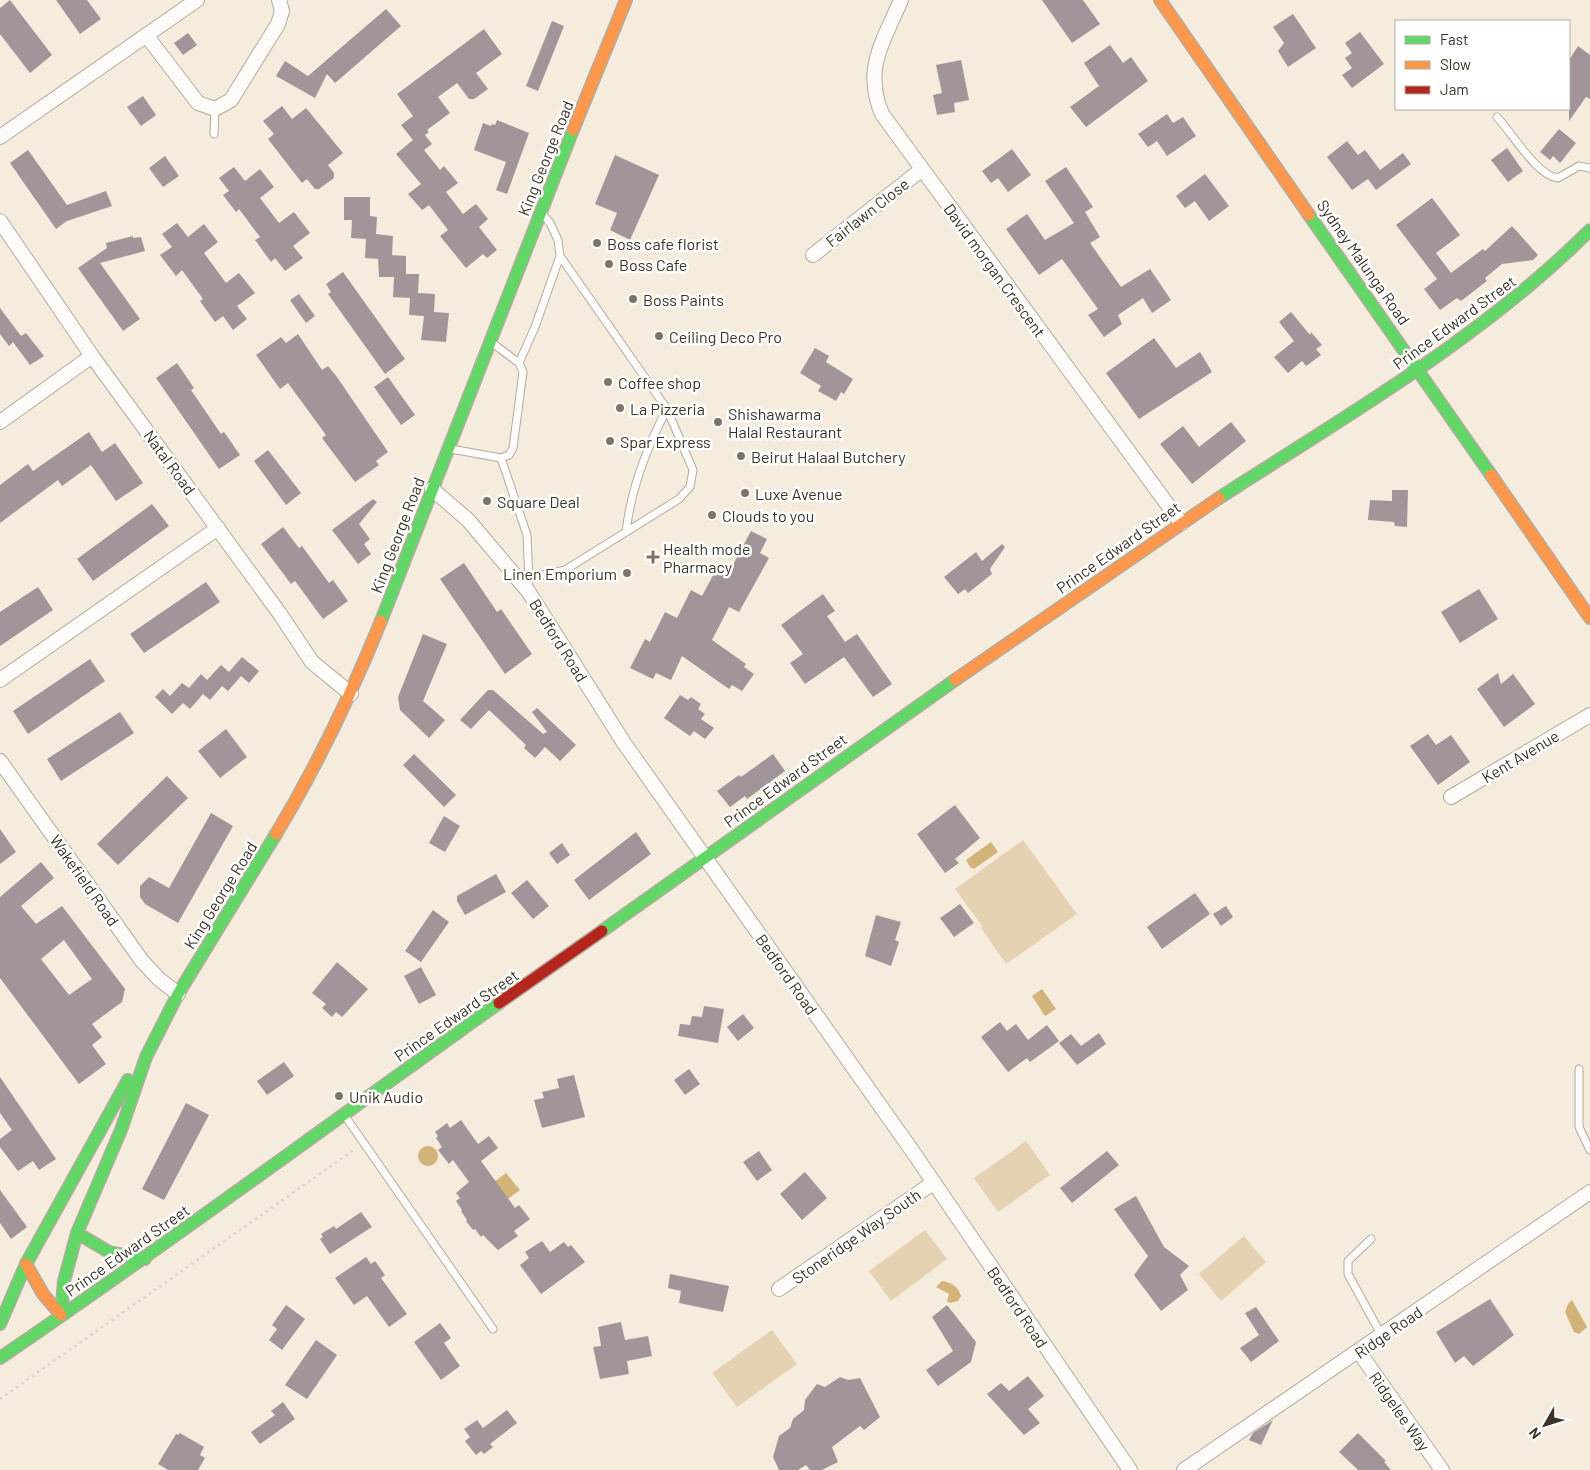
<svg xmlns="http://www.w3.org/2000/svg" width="1590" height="1470" font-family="Barlow,sans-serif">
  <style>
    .green { fill: #e4d2b2 }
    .water { fill: #d2b47b }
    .building { fill: #a2959a; fill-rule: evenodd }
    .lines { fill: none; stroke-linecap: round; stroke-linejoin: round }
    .lane-casing { stroke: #b2ab9e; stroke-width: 9 }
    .street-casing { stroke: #b2ab9e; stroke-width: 16 }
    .fast-casing { stroke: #b2ab9e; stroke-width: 14 }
    .slow-casing { stroke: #b2ab9e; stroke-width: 14 }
    .jam-casing { stroke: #b2ab9e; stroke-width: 14 }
    .path { stroke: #d7d4d0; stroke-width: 2.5; stroke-dasharray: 2.5 4; stroke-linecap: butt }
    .lane { stroke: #fefcfa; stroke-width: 7 }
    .street { stroke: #fefcfa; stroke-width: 14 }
    .fast { stroke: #63d668; stroke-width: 11 }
    .slow { stroke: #ff974d; stroke-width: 11 }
    .jam { stroke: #b3261e; stroke-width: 11 }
    .poi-dot { fill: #7c7467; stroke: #fff; stroke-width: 2 }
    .labels { text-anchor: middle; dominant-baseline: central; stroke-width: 5; stroke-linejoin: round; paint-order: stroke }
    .street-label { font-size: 16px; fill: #3b3427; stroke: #fff }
    .poi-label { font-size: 16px; fill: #3b3427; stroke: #fff; text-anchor: start }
  </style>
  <rect width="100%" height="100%" fill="#f5ecde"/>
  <path class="green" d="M1023,840L1077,914L1006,964L981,928L983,927L955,889Z
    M1026,1141L1050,1175L998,1212L974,1178Z
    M925,1230L947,1259L891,1301L869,1271Z
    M1244,1236L1266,1262L1221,1301L1199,1274Z
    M772,1330L797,1364L737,1407L712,1373Z"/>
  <path class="water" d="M991,842L998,852L974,869L970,867L966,860Z
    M1042,989L1056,1009L1045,1016L1032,996Z
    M418 1156a10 10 0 1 1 20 0a10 10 0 1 1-20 0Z
    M506,1173L520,1190L508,1199L494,1182Z
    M942,1281C952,1283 958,1286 961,1296L958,1301L950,1303L947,1301L949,1294L936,1287Z
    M1572,1300L1587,1327L1579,1334L1574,1332L1565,1312L1568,1304Z"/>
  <path class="building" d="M10,0L52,55L30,73L0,34V8Z
    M56,0H87L101,19L80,34Z
    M1042,0H1083L1100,24L1072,43Z
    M386,9L401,26L335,83L327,74L315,98L276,76L285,61L308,76Z
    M1293,14L1316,48L1288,67L1278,51L1284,43L1273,27Z
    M552,21L564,26L538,91L526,86Z
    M484,29L502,54L476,73L488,89L474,99H469L457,83L438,97L450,113L427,130L429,132L425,135L432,144L424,150L440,170L444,166L458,183L446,192L463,214L476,204L488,219L479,227L497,250L487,258L483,254L466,268L440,236L448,230L429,205L422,210L408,194L421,184L396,154L413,140L401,125L413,116L397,94Z
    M1360,32L1384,64L1352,88L1342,75L1352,68L1345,58L1352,53L1345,43Z
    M188,33L197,45L183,55L174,43Z
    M1110,45L1123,63L1131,57L1148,81L1086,127L1070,107L1099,86L1084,63Z
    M1578,46L1590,55V99L1586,97L1569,121V60Z
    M961,60L969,100L954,103L955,112L937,115L933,95L942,93L936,65Z
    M143,96L156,115L141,126L127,107Z
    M282,106L292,119L306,108L343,153L328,165L334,173V178L319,189H315L307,179L302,183L268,139L274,134L263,121Z
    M1167,114L1173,123L1183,117L1196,136L1167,156L1157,141L1148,147L1138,134Z
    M497,120L529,133L507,194L496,190L506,162L474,150L483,123L491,126L492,124L495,125Z
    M1559,129L1576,143L1560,163L1553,156L1550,160L1540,152Z
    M1347,141L1358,155L1365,150L1380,170L1403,153L1411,164L1376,190L1368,179L1352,190L1327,157Z
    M1507,148L1523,171L1508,182L1491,160Z
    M1012,149L1031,175L1008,192L998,178L991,183L982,171Z
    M28,150L67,205L106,191L112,206L67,221L56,229L10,163Z
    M615,155L659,175L630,240L610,230L617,213L595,204Z
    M165,156L179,176L163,187L149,168Z
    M234,167L245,181L260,169L274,187L260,198L279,223L294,212L310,233L293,246L303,258L285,271L275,258L271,262L255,240L260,237L239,209L236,212L223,195L229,191L219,178Z
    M1066,167L1093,207L1085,212L1100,237L1090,243L1121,287L1150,269L1171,300L1152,313L1143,298L1118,315L1122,324L1104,337L1088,315L1098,309L1062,259L1039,275L1006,229L1027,214L1045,240L1074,223L1045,181Z
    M1205,174L1229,206L1209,221L1195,201L1185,208L1176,196Z
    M344,197H370V216L377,217L376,234L393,236L392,255L406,256V274H419L418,293L435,294L434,312L449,313L446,342L421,340L424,316L409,315L410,298L393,297L394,277H379L378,259L365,258L366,239L351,238L352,220H344Z
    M1432,198L1460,235L1436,253L1451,273L1483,249L1485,251L1512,226L1538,255L1533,260L1502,264L1485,278L1487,281L1461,301L1457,298L1440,310L1424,289L1437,279L1396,225Z
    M177,223L188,237L204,224L218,242L204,253L226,283L239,273L255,293L237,306L247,319L233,330L223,316L215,322L200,301L203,299L182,270L176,276L160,255L172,247L162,234Z
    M133,236V238L141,237L145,251L100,263L140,319L123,331L78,268L107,248L106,243Z
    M343,272L405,359L385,374L328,294L331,292L326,284Z
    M299,294L315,316L306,323L290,300Z
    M0,308L21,336L26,333L44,356L30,365L13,342L9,346L0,334Z
    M1291,312L1310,335L1311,332L1322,345L1316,349L1321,355L1306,366L1302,361L1288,373L1274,357L1294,341L1279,322Z
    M298,334L322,370L328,366L337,377L388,452L376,461L379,465L355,482L322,438L326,435L288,383L280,389L256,355L281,337L286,343Z
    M1154,338L1176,368L1200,352L1212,372L1139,419L1106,373Z
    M815,348L829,356L826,362L853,379L844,394L841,392L836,401L818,391L821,386L800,373Z
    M177,363L194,388L191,390L221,434L224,432L240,455L219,469L156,378Z
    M388,377L415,415L401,425L374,387Z
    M1231,422L1246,441L1192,484L1160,444L1183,426L1199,447Z
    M89,432L102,452L115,443L143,483L116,501L91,465L62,486L58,480L0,523V485L28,464L33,471Z
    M268,450L301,493L286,505L254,461Z
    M1392,490H1408L1407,527L1395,526L1394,522L1368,520L1370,500L1392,501Z
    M373,499L377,502L359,524L370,539L364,544L371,554L358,564L332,530Z
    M152,504L169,526L93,581L77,559Z
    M283,527L299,548L302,546L329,583L333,580L348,601L323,619L295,581L291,584L261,544Z
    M751,531L767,539L760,553L769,558L739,612L729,607L712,640L746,664L744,667L754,674L742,691L732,685L729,689L682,656L671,680L656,673L653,679L630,668L645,639L650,642L665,612L677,618L691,590L702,596L718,566L729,572Z
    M1002,544L1005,547L990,569L992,574L968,593L965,589L958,594L944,577L976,552L982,561Z
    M464,563L497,612L501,609L532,654L505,674L440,579Z
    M206,582L220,602L144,653L130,634Z
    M38,587L53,610L0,646V612Z
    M1479,589L1498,619L1460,643L1441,612Z
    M823,594L835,611L827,616L845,642L857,634L892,684L873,697L844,657L805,684L790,663L803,654L781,625Z
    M423,634L447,644L423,701L445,720L429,738L400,710L398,697Z
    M242,657L259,671L249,683L241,676L228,691L222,686L210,700L203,694L190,709L183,703L172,714L155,697L163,689L170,696L182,683L189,688L201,674L207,680L221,665L229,672Z
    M90,659L105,681L28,734L13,711Z
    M1498,673L1501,684L1513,674L1535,704L1504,727L1477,689Z
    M488,690H493L543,734L547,732L532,712L537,708L576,745L560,761L545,747L535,758L524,748L526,745L489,710L471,729L460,720Z
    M680,695L688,700L691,697L701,704L698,709L705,714L701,719L714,728L705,739L694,731L690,736L664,718Z
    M120,712L134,733L61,781L47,759Z
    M226,729L247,757L220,778L198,751Z
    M1428,734L1436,745L1451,735L1470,762L1438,785L1410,746Z
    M414,754L456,795L444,807L403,765Z
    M773,754L785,771L747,799L745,796L730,807L717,791L739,775L741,777Z
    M167,776L188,798L118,865L97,844Z
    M955,805L980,838L955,859L959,863L945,873L917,834Z
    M211,813L233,826L178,923L145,904L140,897V886L149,877L169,888Z
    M444,816L460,826L445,852L429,843Z
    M0,829L16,852L0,864Z
    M636,832L651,854L589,900L574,880Z
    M562,843L570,855L557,864L549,853Z
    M41,862L54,878L21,906L36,924L62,906L125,989L122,1002L92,1024L102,1037L92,1045L106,1064L79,1084L0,978V897ZM64,940L92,979L69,995L41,959Z
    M496,874L506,892L465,915L457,901V896Z
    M527,880L549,906L533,919L511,893Z
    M1195,893L1210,914L1162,949L1147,927Z
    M960,904L974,923L954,937L940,918Z
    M1226,906L1233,917L1221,926L1213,914Z
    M433,910L449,922L421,962L405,951Z
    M876,915L901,922L895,940L899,942L891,966L865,956Z
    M337,962L368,989L342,1017L336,1012L332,1017L322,1008L326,1004L312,993Z
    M421,967L436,995L419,1004L404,976Z
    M704,1006L724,1009L718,1043L678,1036L680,1024L690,1025L692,1016L702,1017Z
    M743,1014L754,1028L738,1041L727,1027Z
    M1000,1022L1007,1031L1016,1024L1028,1040L1047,1025L1059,1041L1030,1062L1027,1058L1008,1072L981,1037Z
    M1099,1033L1106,1044L1077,1065L1059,1043L1071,1034L1081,1046Z
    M284,1062L294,1076L267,1095L257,1081Z
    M689,1069L700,1084L685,1095L674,1080Z
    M574,1075L585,1117L542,1128L534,1100L544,1098L542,1092L559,1088L557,1079Z
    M0,1077L56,1159L39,1170L33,1161L18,1171L0,1147V1139L12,1130L0,1113Z
    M186,1103L209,1115L164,1200L142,1189Z
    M461,1120L478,1144L489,1136L498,1148L481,1161L515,1208L519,1205L530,1219L514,1231L518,1236L498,1250L483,1235L481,1237L475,1229L473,1230L466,1221L467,1220L461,1211L462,1210L456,1201L460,1198L456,1193L469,1182L453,1160L449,1164L438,1150L442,1147L436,1138L438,1136L435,1132L447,1123L450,1128Z
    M759,1151L772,1170L757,1181L743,1162Z
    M1107,1151L1119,1165L1072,1203L1060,1188Z
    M805,1172L827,1198L802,1220L780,1194Z
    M0,1190L27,1227L11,1239L0,1223Z
    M1136,1196L1164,1247L1189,1266L1180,1275L1188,1290L1161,1311L1134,1275L1148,1256L1114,1209Z
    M361,1212L372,1227L330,1254L320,1239L323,1237L321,1234L334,1226L336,1229Z
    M542,1241L550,1252L564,1242L568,1247L571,1245L585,1262L541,1294L520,1265L529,1258L525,1252Z
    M366,1257L371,1264L375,1261L385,1275L381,1278L407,1314L389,1327L367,1296L354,1305L335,1278Z
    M670,1274L729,1286L723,1312L679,1303L681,1291L668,1288Z
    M1490,1299L1514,1335L1473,1366L1464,1356L1455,1363L1436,1332Z
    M286,1305L305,1319L282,1350L269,1340L277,1329L272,1325Z
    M947,1305L976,1342L971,1362L938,1386L926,1370L953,1351L932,1317Z
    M1256,1307L1279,1341L1251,1362L1240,1348L1259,1335L1245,1313Z
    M621,1322L625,1340L648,1336L652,1356L627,1361L629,1374L600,1379L593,1347L601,1346L598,1327Z
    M440,1323L451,1338L444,1343L460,1366L441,1380L414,1342Z
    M316,1340L337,1355L307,1399L285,1385Z
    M1028,1376L1044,1396L1028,1409L1040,1423L1024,1435L987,1394L1001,1383L1009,1391Z
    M840,1377L848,1380L860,1378L880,1417L864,1430L860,1426L832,1447L838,1462L822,1470H810L806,1465L798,1470H779L773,1457L779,1436L790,1428L793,1419L804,1410L805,1400L817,1384L825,1387Z
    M283,1402L295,1419L260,1444L251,1432L275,1415L271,1411Z
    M507,1410L517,1423L490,1444L493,1447L484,1454L481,1451L476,1455L465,1441L470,1437L464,1429L477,1420L483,1428Z
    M1273,1420L1261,1445L1249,1440L1253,1433Z
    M180,1433L204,1447L200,1455L205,1458L198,1470H168L158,1464L176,1434L178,1435Z
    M1358,1433L1386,1461L1384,1462L1391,1470H1358L1339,1452Z"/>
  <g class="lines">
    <defs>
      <path id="lane" d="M1497,117C1512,133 1537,176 1558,178L1579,166L1590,168
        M214,134L215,109
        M519,363L535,327L560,256L558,240L550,223L542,213
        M451,449L501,458L509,455L513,448L523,372L519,363L491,342
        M501,458L527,535L529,581
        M626,532C631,488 647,447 667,409
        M529,578L565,570L679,499L690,487L693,470L667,409L560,256
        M1579,1069V1127L1590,1150
        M345,1116L493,1329
        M1371,1239L1348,1261V1274L1382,1336"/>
      <path id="street" d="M901,0C883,42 863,69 882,114L1181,523
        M146,35L198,103L215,109L231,100L278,24L282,11L279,0
        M0,137L197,0
        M0,221L92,356L280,614L312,662L351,694
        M813,255L921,170
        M0,422L92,356
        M432,489L468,520L528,591L624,743L913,1152L1130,1470
        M0,680L218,528
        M0,761L142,961L159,979L178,994
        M1451,797L1590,715
        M779,1289L933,1183
        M1359,1352L1442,1470
        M1184,1470L1590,1192"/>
      <path id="fast" d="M1309,215L1491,475
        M1219,498C1347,415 1482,338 1590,230
        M381,621L573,130
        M602,931L955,680
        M77,1233L109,1252L145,1259
        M61,1315L64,1281L77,1233L121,1130L146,1057L178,994L276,834
        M0,1324L26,1264L128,1080
        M0,1358C169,1243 333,1121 499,1003"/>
      <path id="slow" d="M1160,0L1309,215
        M573,130L626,0
        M1491,475L1590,618
        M955,680L1219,498
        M276,834C317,766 351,695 381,621
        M26,1264L43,1294L61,1315"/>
      <path id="jam" d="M499,1003L602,931"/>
    </defs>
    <use href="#lane" class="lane-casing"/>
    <use href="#street" class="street-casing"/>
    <use href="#fast" class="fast-casing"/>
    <use href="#slow" class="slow-casing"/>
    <use href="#jam" class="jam-casing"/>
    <path class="path" d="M0,1399L355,1149"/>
    <use href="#lane" class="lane"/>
    <use href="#street" class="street"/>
    <use href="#fast" class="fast"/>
    <use href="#slow" class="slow"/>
    <use href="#jam" class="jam"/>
  </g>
  <g class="poi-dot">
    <circle cx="597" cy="243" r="5"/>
    <circle cx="609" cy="264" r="5"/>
    <circle cx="633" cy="299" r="5"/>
    <circle cx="659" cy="336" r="5"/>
    <circle cx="608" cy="382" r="5"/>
    <circle cx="620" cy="408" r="5"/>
    <circle cx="718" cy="422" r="5"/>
    <circle cx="610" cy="441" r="5"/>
    <circle cx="741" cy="456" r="5"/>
    <circle cx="745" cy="493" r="5"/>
    <circle cx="487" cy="501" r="5"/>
    <circle cx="712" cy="515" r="5"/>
    <path d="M650.5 549.5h5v5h5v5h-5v5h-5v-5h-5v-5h5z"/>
    <circle cx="627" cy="573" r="5"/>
    <circle cx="339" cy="1096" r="5"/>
  </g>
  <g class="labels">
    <g class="street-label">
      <text transform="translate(545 158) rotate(-68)">King George Road</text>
      <text transform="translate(867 212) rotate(-38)">Fairlawn Close</text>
      <text transform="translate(1364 262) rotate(55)">Sydney Malunga Road</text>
      <text transform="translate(995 270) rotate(54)">David morgan Crescent</text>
      <text transform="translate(1454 322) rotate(-36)">Prince Edward Street</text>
      <text transform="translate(170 462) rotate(54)">Natal Road</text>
      <text transform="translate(397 535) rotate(-69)">King George Road</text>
      <text transform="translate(1118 547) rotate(-35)">Prince Edward Street</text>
      <text transform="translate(559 640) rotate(58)">Bedford Road</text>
      <text transform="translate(1520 756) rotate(-31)">Kent Avenue</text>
      <text transform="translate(785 780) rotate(-36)">Prince Edward Street</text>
      <text transform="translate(85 880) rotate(55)">Wakefield Road</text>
      <text transform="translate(220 895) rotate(-58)">King George Road</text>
      <text transform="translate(787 974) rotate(55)">Bedford Road</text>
      <text transform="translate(456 1015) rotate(-35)">Prince Edward Street</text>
      <text transform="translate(856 1236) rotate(-35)">Stoneridge Way South</text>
      <text transform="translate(127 1250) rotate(-35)">Prince Edward Street</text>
      <text transform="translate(1018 1307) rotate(56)">Bedford Road</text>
      <text transform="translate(1388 1332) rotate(-35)">Ridge Road</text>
      <text transform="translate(1400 1411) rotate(55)">Ridgelee Way</text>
    </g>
    <g class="poi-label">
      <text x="607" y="243">Boss cafe florist</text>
      <text x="619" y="264">Boss Cafe</text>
      <text x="643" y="299">Boss Paints</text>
      <text x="669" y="336">Ceiling Deco Pro</text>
      <text x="618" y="382">Coffee shop</text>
      <text x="630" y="408">La Pizzeria</text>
      <text x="728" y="413">Shishawarma<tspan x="728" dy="18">Halal Restaurant</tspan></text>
      <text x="620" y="441">Spar Express</text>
      <text x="751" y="456">Beirut Halaal Butchery</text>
      <text x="755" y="493">Luxe Avenue</text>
      <text x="497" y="501">Square Deal</text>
      <text x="722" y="515">Clouds to you</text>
      <text x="663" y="548">Health mode<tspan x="663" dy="18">Pharmacy</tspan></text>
      <text x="617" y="573" text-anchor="end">Linen Emporium</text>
      <text x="349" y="1096">Unik Audio</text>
    </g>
  </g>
  <rect x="1395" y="20" width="175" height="90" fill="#ffffff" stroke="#b1aea9"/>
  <rect x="1405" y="36" width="25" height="8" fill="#63d668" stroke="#b1aea9"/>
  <text x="1440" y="45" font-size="15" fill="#3b3427">Fast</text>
  <rect x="1405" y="61" width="25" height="8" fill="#ff974d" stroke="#b1aea9"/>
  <text x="1440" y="70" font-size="15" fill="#3b3427">Slow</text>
  <rect x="1405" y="86" width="25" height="8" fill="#b3261e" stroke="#b1aea9"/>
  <text x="1440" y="95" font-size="15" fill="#3b3427">Jam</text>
  <g transform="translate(1545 1425) rotate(231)" stroke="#ffffff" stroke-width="4" paint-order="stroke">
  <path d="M0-4L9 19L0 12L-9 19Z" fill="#3b3427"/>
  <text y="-8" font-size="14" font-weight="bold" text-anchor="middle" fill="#3b3427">N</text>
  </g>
</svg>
